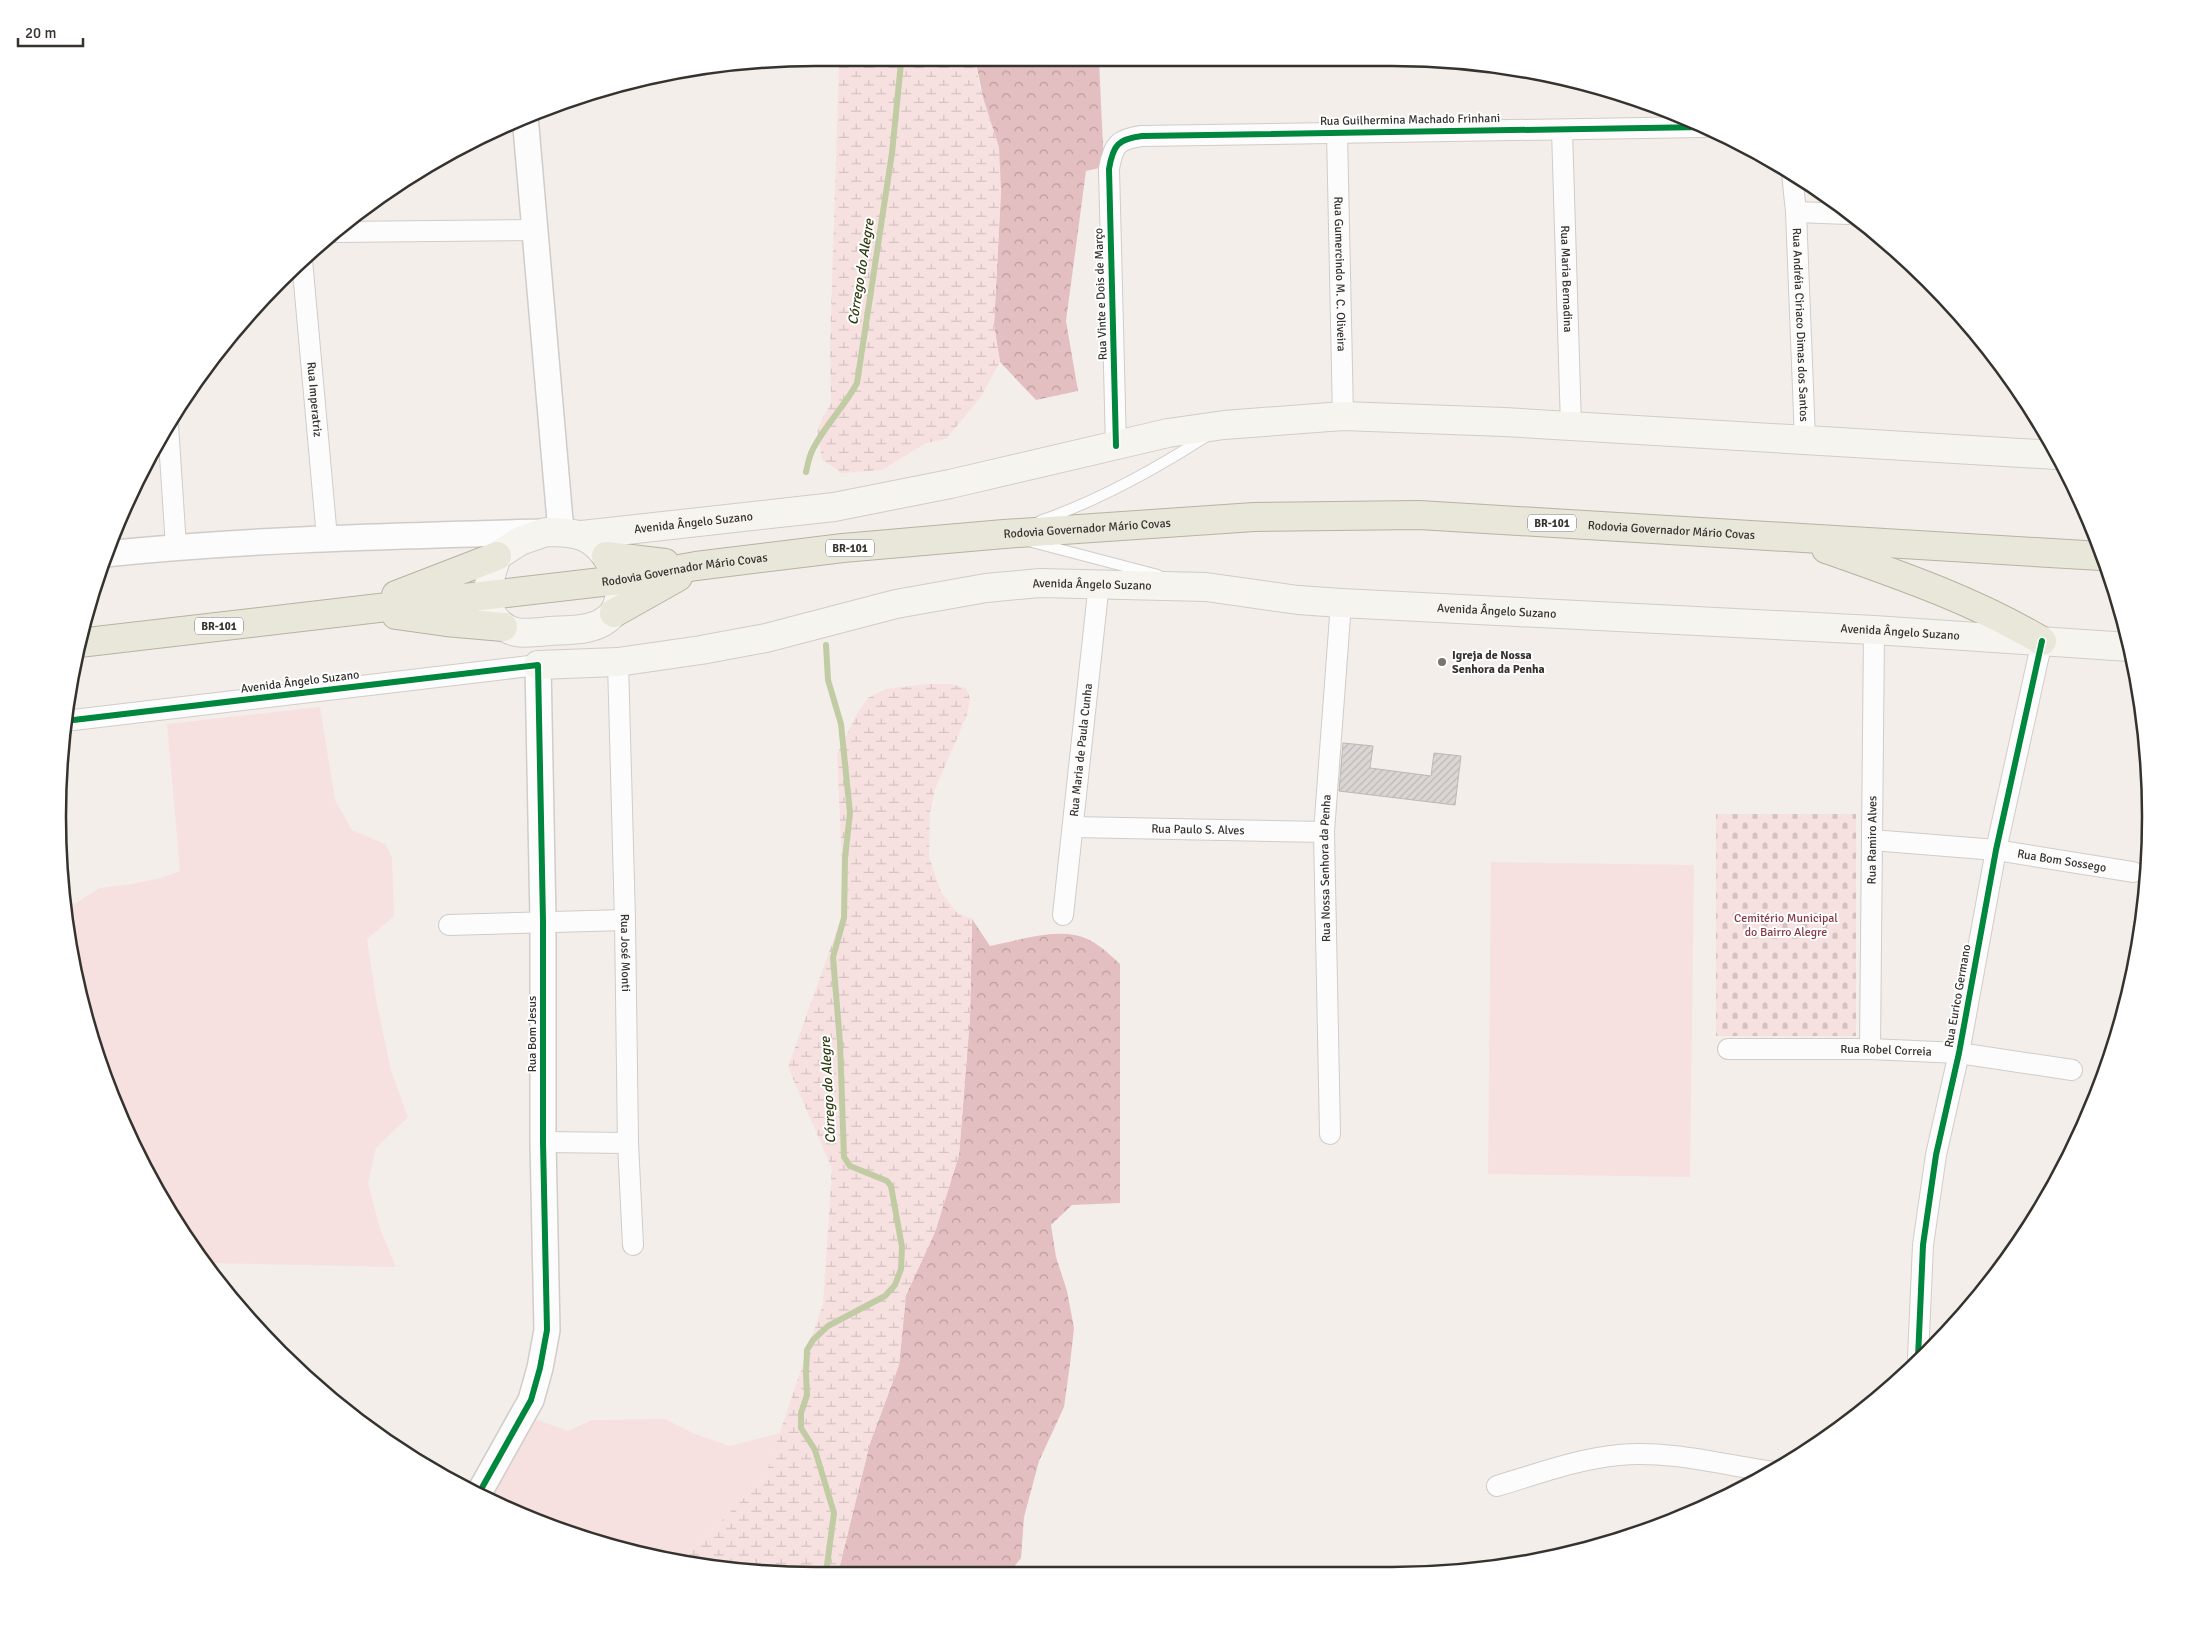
<svg xmlns="http://www.w3.org/2000/svg" width="2208" height="1633" font-family="Signika,sans-serif">
  <style>
    .grass { fill: #f6e1e0 }
    .forest { fill: url(#forest-crowns) }
    .wetland { fill: url(#wetland-marsh) }
    .cemetery { fill: url(#cemetery-stones) }
    .lines { fill: none; stroke-linecap: round; stroke-linejoin: round }
    .stream { stroke: #c1cca4; stroke-width: 6 }
    .building { fill: url(#building-hatch); stroke: #bdb8b6 }
    .service-casing { stroke: #d0ccc9; stroke-width: 12 }
    .minor-casing { stroke: #d0ccc9; stroke-width: 22 }
    .tertiary-casing { stroke: #d0ccc9; stroke-width: 28 }
    .secondary-casing { stroke: #d0ccc9; stroke-width: 30 }
    .trunk-casing { stroke: #b7b2a2; stroke-width: 30 }
    .service { stroke: #fdfcfc; stroke-width: 10 }
    .minor { stroke: #fdfcfc; stroke-width: 20 }
    .tertiary { stroke: #fdfcfc; stroke-width: 25 }
    .secondary { stroke: #f6f4ef; stroke-width: 28 }
    .trunk { stroke: #e9e6da; stroke-width: 28 }
    .cycleway-casing { stroke: #fff; stroke-width: 9 }
    .cycleway { stroke: #00873e; stroke-width: 6 }
    .poi-dot { fill: #787470; stroke: #fff; stroke-width: 2 }
    .labels { text-anchor: middle; dominant-baseline: central; stroke-width: 4; stroke-linejoin: round; paint-order: stroke }
    .shield { fill: #fff; stroke: #72706d; stroke-width: 1 }
    .shield-label { font-size: 11px; font-weight: bold; fill: #36332f }
    .street-label { font-size: 12px; fill: #36332f; stroke: #fff }
    .poi-label { font-size: 12px; font-weight: bold; fill: #36332f; stroke: #fff; text-anchor: start }
    .park-label { font-size: 12px; fill: #863945; stroke: #fff }
    .water-label { font-size: 14px; font-style: italic; fill: #2f3a11; stroke: #fff }
    .rim { fill: none; stroke: #36332f; stroke-width: 2.5 }
  </style>
  <defs>
    <pattern id="forest-crowns" width="20" height="18" patternUnits="userSpaceOnUse" patternTransform="scale(1.25)"><rect width="20" height="18" fill="#e4bfc1"/><path d="M2 6a3 3 0 1 1 6 0M12 15a3 3 0 1 1 6 0" fill="none" stroke="#ba9c9d"/></pattern>
    <pattern id="wetland-marsh" width="20" height="14" patternUnits="userSpaceOnUse" patternTransform="scale(1.25)"><rect width="20" height="14" fill="#f6e1e0"/><path d="M1 5h8M5 5V1M11 12h8M15 12V8" fill="none" stroke="#d4c2c0"/></pattern>
    <pattern id="cemetery-stones" width="16" height="16" patternUnits="userSpaceOnUse" patternTransform="scale(1.25)"><rect width="16" height="16" fill="#f6e1e0"/><path d="M2 7V4a2 2 0 0 1 4 0v3zM10 15v-3a2 2 0 0 1 4 0v3z" fill="#d4c2c0"/></pattern>
    <pattern id="building-hatch" width="6" height="6" patternUnits="userSpaceOnUse" patternTransform="scale(1.25)"><rect width="6" height="6" fill="#dbd6d3"/><path d="M-1 1l2-2M0 6l6-6M5 7l2-2" fill="none" stroke="#bdb8b5"/></pattern>
  </defs>
  <rect width="100%" height="100%" fill="#f3eeea"/>
  <path class="grass" d="M320,707L335,800L352,830L385,844L392,857L394,916L367,939L376,999L391,1071L408,1117L376,1148L368,1183L380,1229L396,1267L204,1263L159,1196L115,1107L83,1013L66,909L100,888L132,884L161,878L180,871L167,724Z
    M1491,862L1694,865L1690,1177L1488,1174Z
    M665,1419L695,1434L730,1446L780,1433L765,1477L680,1562L573,1535L478,1492L510,1423L538,1420L568,1431L592,1420Z"/>
  <path class="forest" d="M1099,61L1104,167L1086,171L1066,321L1078,391L1036,400L1000,362L994,325L1001,190L976,62Z
    M972,919L990,946C1017,941 1047,930 1075,935C1093,938 1108,953 1120,964V1203L1072,1205L1051,1225L1056,1257L1067,1291L1074,1328L1070,1364L1064,1407L1039,1461L1024,1517L1021,1558L1010,1572L838,1573L870,1443L899,1365L906,1295L935,1232L959,1155L970,1017Z"/>
  <path class="wetland" d="M976,62L979,85L999,147L1001,190L994,325L1000,362L980,398L946,439L926,443L882,470L842,473L822,460L817,429L831,403L830,347L839,63Z
    M928,684H950L966,688L970,699L967,715L935,789L930,812L929,857L941,892L956,912L972,919L970,1017L959,1155L935,1232L906,1295L899,1365L870,1443L838,1573L767,1574L680,1562L765,1477L823,1304L832,1169L788,1067L844,910L837,754L858,712L868,698L886,689Z"/>
  <path class="cemetery" d="M1716,814H1856V1036H1716Z"/>
  <g class="lines">
    <path class="stream" d="M806,472C808,464 809,456 813,449C825,425 845,406 857,383L892,153L901,63
      M826,645L828,680L841,724L850,813L845,858L844,918L833,957L840,1043L844,1157L850,1166L887,1181L891,1186L902,1247L901,1269L895,1285L885,1296L828,1326L813,1340L807,1350L806,1374L807,1395L801,1413V1428L815,1450L834,1513L826,1573"/>
  </g>
  <path class="building" d="M1343,743L1373,746L1370,768L1431,776L1434,753L1461,756L1455,805L1339,791Z"/>
  <g class="lines">
    <defs>
      <path id="service" d="M1040,521C1100,500 1154,470 1207,436
        M1032,542L1158,575"/>
      <g id="minor">
        <path id="s1" d="M1562,130L1571,426"/>
        <path id="s2" d="M1337,132L1343,416"/>
        <path id="s3" d="M1792,173L1796,212L1805,439"/>
        <path d="M1796,212L1848,214"/>
        <path d="M335,232L534,230"/>
        <path id="s4" d="M302,260L327,538"/>
        <path d="M168,425L176,547"/>
        <path d="M1116,446L1109,169C1113,145 1118,139 1142,136L1704,127"/>
        <path id="s5" d="M618,662L625,920L628,1143L633,1245"/>
        <path d="M65,721L538,665"/>
        <path id="s6" d="M1073,827L1324,832"/>
        <path id="s7" d="M1872,840L1996,850L2133,872"/>
        <path id="s8" d="M1063,915L1099,583"/>
        <path d="M449,925L625,920"/>
        <path id="s9" d="M1728,1049H1870L1959,1053L2072,1070"/>
        <path id="s10" d="M1870,1049L1874,630"/>
        <path id="s11" d="M1330,1134L1324,832L1341,603"/>
        <path d="M543,1142L628,1143"/>
        <path d="M1918,1358L1923,1245L1936,1155L1959,1053L1996,850L2042,641"/>
        <path d="M1497,1486C1537,1474 1577,1459 1619,1455C1670,1450 1724,1465 1774,1472"/>
      </g>
      <path id="tertiary" d="M525,116L561,532
        M105,554C250,539 396,536 541,532
        M479,1493L531,1400L540,1368L547,1330L543,1142V921L538,665"/>
      <g id="secondary">
        <path d="M546,532C575,532 592,534 608,559C621,579 627,608 603,622C588,631 567,630 550,631C539,632 527,634 516,632C506,630 494,621 491,611C484,592 491,575 497,556L520,541Z"/>
        <path id="s12" d="M582,535L834,507L950,484L1168,433L1224,425L1343,416L1504,422L2056,455"/>
        <path id="s13" d="M538,665L618,662L701,650L766,638L896,604L986,588L1040,583L1206,587L1298,600L1341,603L1874,630L2129,647"/>
      </g>
      <g id="trunk">
        <path d="M1826,549C1900,575 1975,601 2042,641"/>
        <path d="M606,556L665,563"/>
        <path d="M396,595L497,556"/>
        <path d="M614,613L678,577"/>
        <path d="M396,615L446,622L503,627"/>
        <path id="s14" d="M79,643L619,580L696,566L843,548L1004,534L1254,517L1419,515L2101,556"/>
      </g>
    </defs>
    <use href="#service" class="service-casing"/>
    <use href="#minor" class="minor-casing"/>
    <use href="#tertiary" class="tertiary-casing"/>
    <use href="#secondary" class="secondary-casing"/>
    <use href="#trunk" class="trunk-casing"/>
    <use href="#service" class="service"/>
    <use href="#minor" class="minor"/>
    <use href="#tertiary" class="tertiary"/>
    <use href="#secondary" class="secondary"/>
    <use href="#trunk" class="trunk"/>
    <defs>
      <path id="cycleway" d="M1116,446L1109,169C1113,145 1118,139 1142,136L1704,127
        M65,721L538,665L543,921V1142L547,1330L540,1368L531,1400L479,1493
        M1918,1358L1923,1245L1936,1155L1959,1053L1996,850L2042,641"/>
    </defs>
    <use href="#cycleway" class="cycleway-casing"/>
    <use href="#cycleway" class="cycleway"/>
  </g>
  <circle class="poi-dot" cx="1442" cy="662" r="5"/>
  <g class="labels">
    <g class="shield">
      <rect x="1528" y="514.5" width="48" height="17" rx="4"/>
      <rect x="826" y="539.5" width="48" height="17" rx="4"/>
      <rect x="195" y="617.5" width="48" height="17" rx="4"/>
    </g>
    <g class="shield-label">
      <text x="1552" y="523">BR-101</text>
      <text x="850" y="548">BR-101</text>
      <text x="219" y="626">BR-101</text>
    </g>
    <g class="street-label">
      <text transform="translate(1410 120) rotate(-1)">Rua Guilhermina Machado Frinhani</text>
      <text stroke="none"><textPath href="#s2" startOffset="142">Rua Gumercindo M. C. Oliveira</textPath></text>
      <text stroke="none"><textPath href="#s1" startOffset="149">Rua Maria Bernadina</textPath></text>
      <text transform="translate(1101 294) rotate(-92)">Rua Vinte e Dois de Março</text>
      <text stroke="none"><textPath href="#s3" startOffset="152">Rua Andréia Ciriaco Dimas dos Santos</textPath></text>
      <text stroke="none"><textPath href="#s4" startOffset="140">Rua Imperatriz</textPath></text>
      <text stroke="none"><textPath href="#s12" startOffset="112">Avenida Ângelo Suzano</textPath></text>
      <text stroke="none"><textPath href="#s14" startOffset="1015">Rodovia Governador Mário Covas</textPath></text>
      <text stroke="none"><textPath href="#s14" startOffset="1600">Rodovia Governador Mário Covas</textPath></text>
      <text stroke="none"><textPath href="#s14" startOffset="610">Rodovia Governador Mário Covas</textPath></text>
      <text stroke="none"><textPath href="#s13" startOffset="562">Avenida Ângelo Suzano</textPath></text>
      <text stroke="none"><textPath href="#s13" startOffset="968">Avenida Ângelo Suzano</textPath></text>
      <text stroke="none"><textPath href="#s13" startOffset="1372">Avenida Ângelo Suzano</textPath></text>
      <text transform="translate(300 682) rotate(-7)">Avenida Ângelo Suzano</text>
      <text stroke="none"><textPath href="#s8" startOffset="166">Rua Maria de Paula Cunha</textPath></text>
      <text stroke="none"><textPath href="#s6" startOffset="125">Rua Paulo S. Alves</textPath></text>
      <text stroke="none"><textPath href="#s10" startOffset="209">Rua Ramiro Alves</textPath></text>
      <text stroke="none"><textPath href="#s7" startOffset="191">Rua Bom Sossego</textPath></text>
      <text stroke="none"><textPath href="#s11" startOffset="266">Rua Nossa Senhora da Penha</textPath></text>
      <text stroke="none"><textPath href="#s5" startOffset="291">Rua José Monti</textPath></text>
      <text transform="translate(1958 996) rotate(-80)">Rua Eurico Germano</text>
      <text transform="translate(532 1034) rotate(-90)">Rua Bom Jesus</text>
      <text stroke="none"><textPath href="#s9" startOffset="158">Rua Robel Correia</textPath></text>
    </g>
    <g class="poi-label">
      <text x="1452" y="655">Igreja de Nossa<tspan x="1452" dy="14">Senhora da Penha</tspan></text>
    </g>
    <g class="park-label">
      <text x="1786" y="918">Cemitério Municipal<tspan x="1786" dy="14">do Bairro Alegre</tspan></text>
    </g>
    <g class="water-label">
      <text transform="translate(861 272) rotate(-81)">Córrego do Alegre</text>
      <text transform="translate(828 1090) rotate(-93)">Córrego do Alegre</text>
    </g>
  </g>
  <path d="M0 0H2208V1633H0ZM816 66H1392A750 750 0 0 1 2142 816V817A750 750 0 0 1 1392 1567H816A750 750 0 0 1 66 817V816A750 750 0 0 1 816 66Z" fill="#fff" fill-rule="evenodd"/>
  <path class="rim" d="M816 66H1392A750 750 0 0 1 2142 816V817A750 750 0 0 1 1392 1567H816A750 750 0 0 1 66 817V816A750 750 0 0 1 816 66Z"/>
  <path d="M18 38v8h65v-8" fill="none" stroke="#36332f" stroke-width="2.5"/>
  <text x="25" y="38" font-size="15" fill="#36332f" stroke="#ffffff" stroke-width="4" paint-order="stroke">20 m</text>
</svg>
